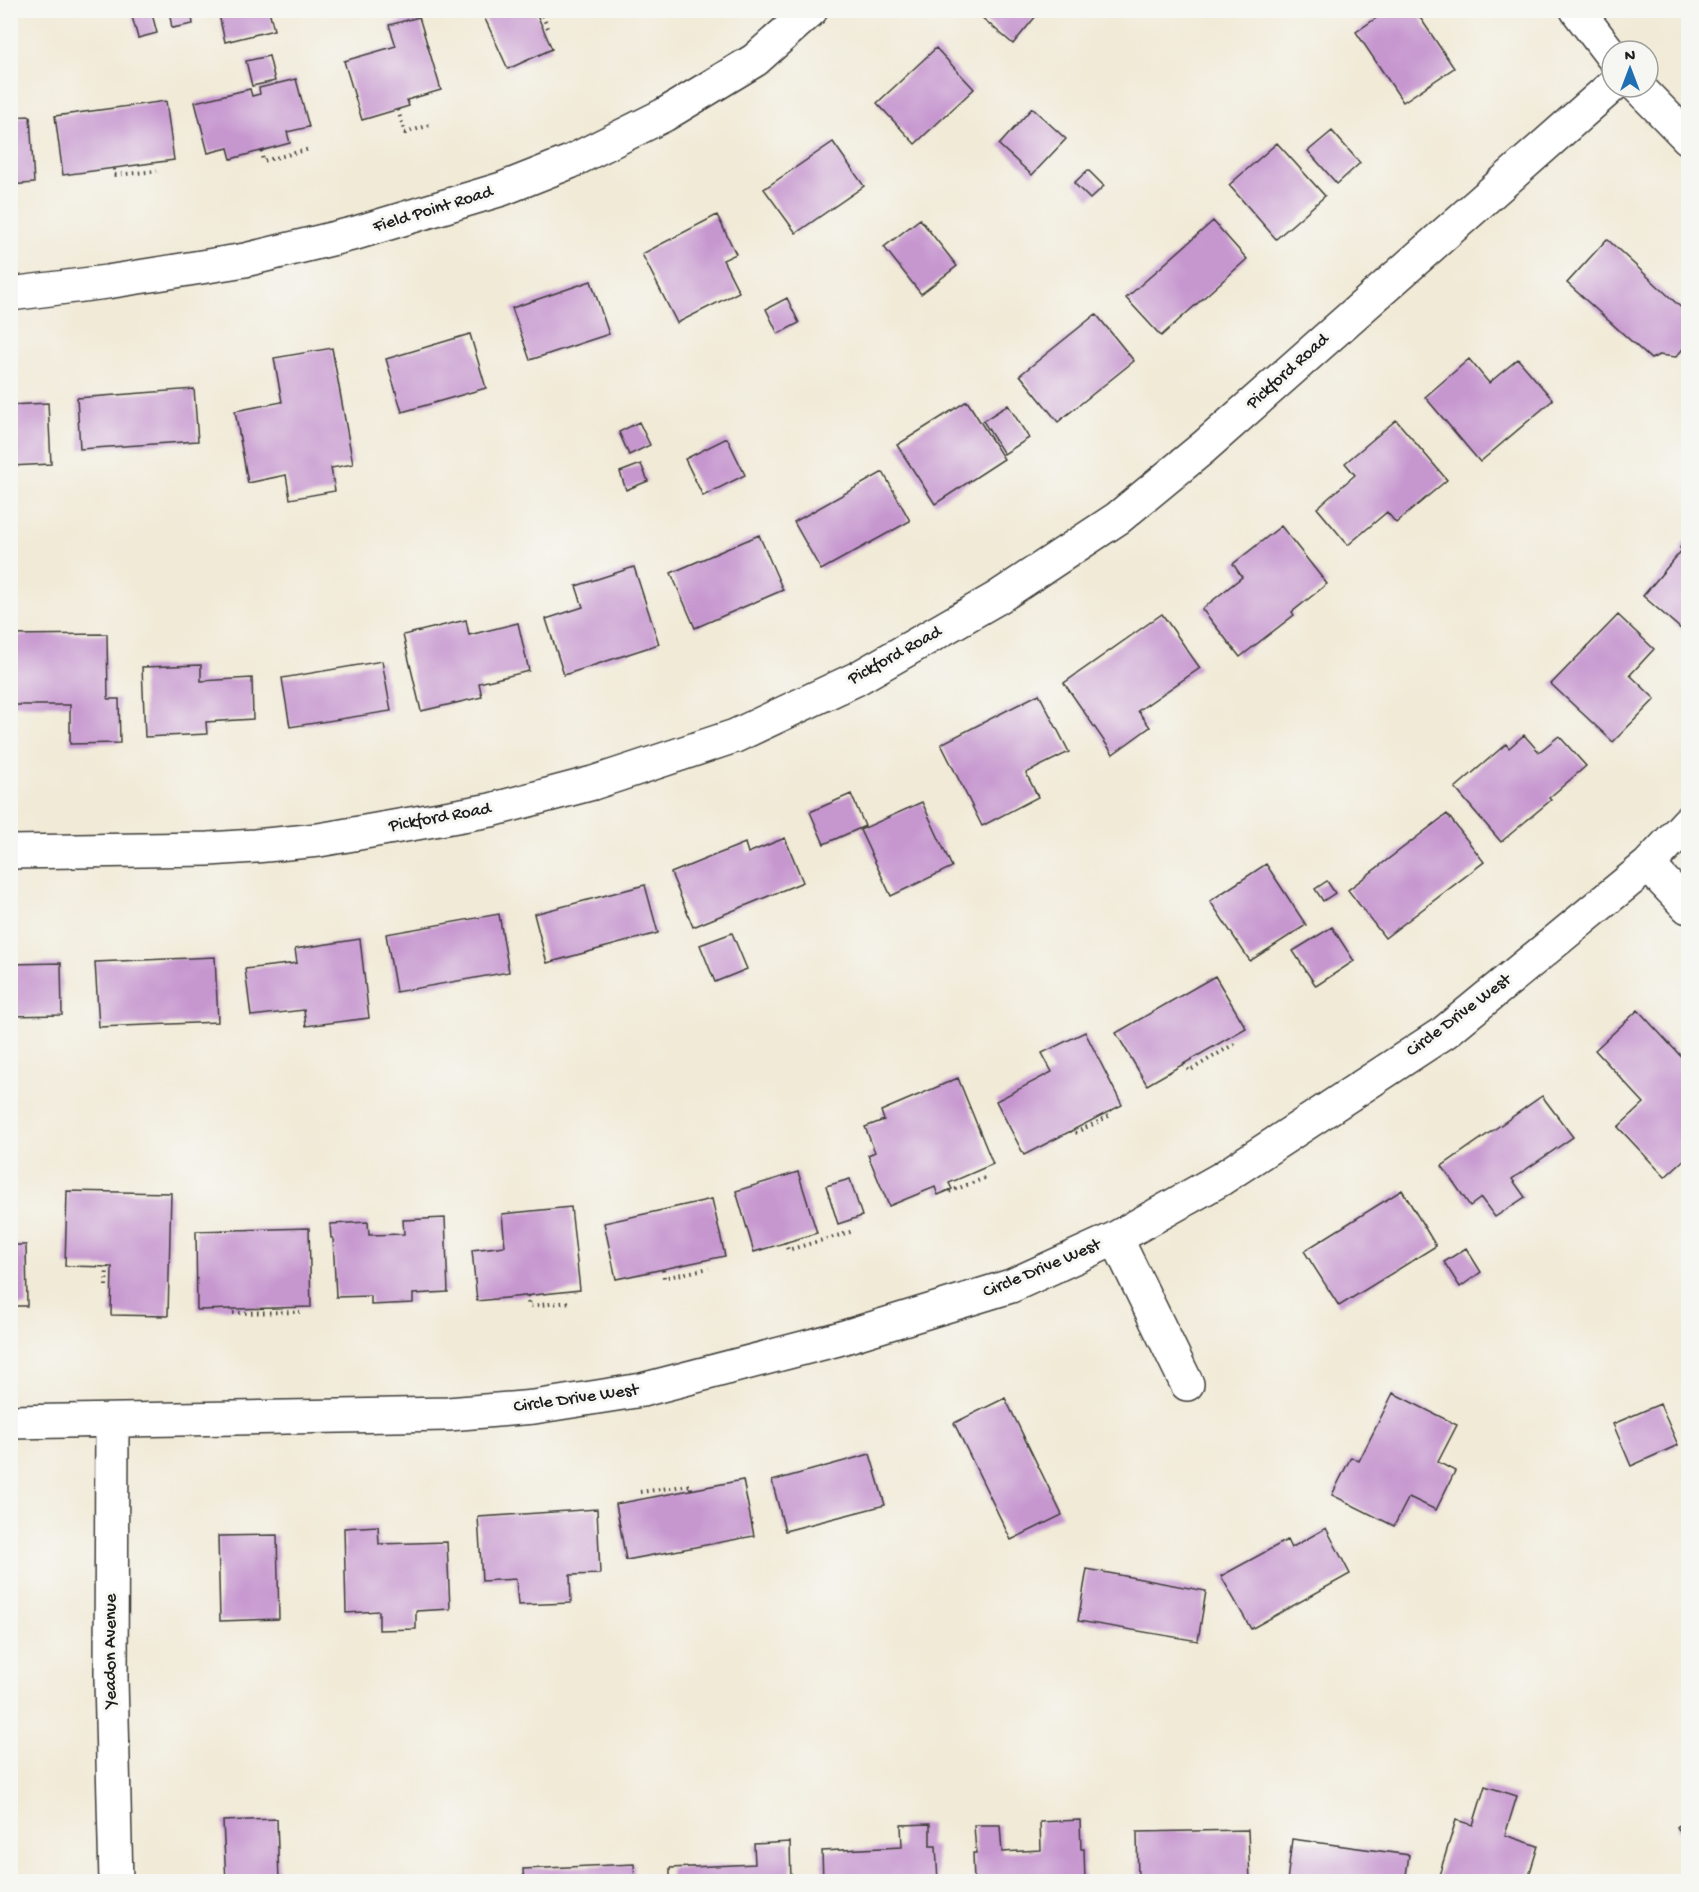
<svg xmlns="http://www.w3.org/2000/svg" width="1699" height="1892" font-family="'Gochi Hand',sans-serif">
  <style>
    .building { fill: #c696cf }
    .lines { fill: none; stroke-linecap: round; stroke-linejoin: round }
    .minor-casing { stroke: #3c3b38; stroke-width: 36 }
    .tertiary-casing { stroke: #3c3b38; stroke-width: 36 }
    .path { stroke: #3c3b38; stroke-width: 4; stroke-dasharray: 1.5 4.5; stroke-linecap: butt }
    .minor { stroke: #fff; stroke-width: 33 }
    .tertiary { stroke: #fff; stroke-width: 33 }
    .labels { text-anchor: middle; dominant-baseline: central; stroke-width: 6; stroke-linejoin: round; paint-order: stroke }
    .street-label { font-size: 18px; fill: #1c1c1c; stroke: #f6f6f2 }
  </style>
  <rect width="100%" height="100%" fill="#f6f6f2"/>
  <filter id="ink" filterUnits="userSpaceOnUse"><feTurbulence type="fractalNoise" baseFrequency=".0167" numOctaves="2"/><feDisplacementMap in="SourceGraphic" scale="12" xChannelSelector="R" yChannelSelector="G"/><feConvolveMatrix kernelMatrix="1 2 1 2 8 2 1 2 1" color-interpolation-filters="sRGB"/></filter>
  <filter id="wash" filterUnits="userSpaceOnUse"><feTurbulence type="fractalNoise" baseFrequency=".008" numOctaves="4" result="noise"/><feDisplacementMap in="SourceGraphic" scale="24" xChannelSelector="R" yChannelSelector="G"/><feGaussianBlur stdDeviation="1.35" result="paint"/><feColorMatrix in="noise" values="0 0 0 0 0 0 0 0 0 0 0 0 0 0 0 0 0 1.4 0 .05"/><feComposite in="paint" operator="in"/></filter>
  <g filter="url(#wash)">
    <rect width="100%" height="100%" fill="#f1ead7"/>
    <g id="blocks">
      <path class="building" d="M141,10H151L157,33L138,38L131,13Z
        M169,10H191L193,24L172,28Z
        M218,10H269L274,30L225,42Z
        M481,10H535L552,49L508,69Z
        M973,10H1041L1013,44Z
        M1388,10H1415L1454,68L1403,102L1356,32Z
        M419,17L441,90L407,100L409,106L362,120L344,61L396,46L389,25Z
        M936,48L974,89L915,144L877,103Z
        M269,56L275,81L252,86L246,61Z
        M296,79L309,127L287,132L290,143L231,159L228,148L208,153L195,102L250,89L252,96L260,94L259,88Z
        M166,101L174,160L63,175L55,116Z
        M1032,108L1066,139L1032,175L999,145Z
        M30,116L34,183L10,185V117Z
        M1332,131L1360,163L1337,184L1308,151Z
        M833,142L864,186L796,233L764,189Z
        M1277,143L1325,196L1276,239L1229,185Z
        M1088,170L1104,186L1090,199L1074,183Z
        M717,215L736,254L723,260L739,292L677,323L642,254Z
        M920,219L957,266L921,294L884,247Z
        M1213,221L1247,259L1161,336L1126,298Z
        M1607,239L1688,314V343L1676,357L1659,355L1651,359L1567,283Z
        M591,281L609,334L530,360L512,308Z
        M787,298L799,323L778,334L766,309Z
        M1096,314L1134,361L1058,422L1020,375Z
        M470,334L486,388L402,412L386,359Z
        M332,348L353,464L331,468L335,491L290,499L286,475L248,483L235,411L282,402L274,358Z
        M1469,359L1489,383L1518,359L1553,400L1480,462L1425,397Z
        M194,389L198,441L80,449L77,398Z
        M967,401L1004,459L935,504L897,445Z
        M48,403L51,464L10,466V405Z
        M1008,405L1029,438L1004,454L983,421Z
        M1396,420L1447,480L1396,523L1387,512L1348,545L1317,508L1355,475L1345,463Z
        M639,422L650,445L629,455L619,432Z
        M727,438L745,475L703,496L685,459Z
        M641,464L648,481L626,490L620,472Z
        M883,472L910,521L821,570L794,522Z
        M1281,526L1327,584L1292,612L1294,615L1240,657L1202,609L1242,577L1233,564Z
        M759,535L783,590L695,628L671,573Z
        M1688,537V635L1643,596L1682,550L1680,548Z
        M634,567L659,644L564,675L546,619L583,607L576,586Z
        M1162,614L1200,668L1138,711L1150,727L1113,754L1064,683Z
        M1618,615L1654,649L1630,675L1655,699L1613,742L1551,684Z
        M466,620L469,635L518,623L529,671L479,683L482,697L421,711L403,635Z
        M107,634L108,699H119L120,743L70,744V705H10V635Z
        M382,661L391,711L290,727L282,678Z
        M201,665V681L252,678L253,719L206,722L207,734L145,737L142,667Z
        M1039,694L1069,752L1026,773L1038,797L982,826L941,744Z
        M1524,735L1539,752L1559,736L1586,766L1549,798L1551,800L1501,842L1455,788L1506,744L1509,748Z
        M851,794L865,826L824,844L810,812Z
        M922,802L952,867L891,896L860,830Z
        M1447,814L1484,862L1385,938L1348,890Z
        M785,838L803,882L693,927L671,873L745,843L748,853Z
        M1266,864L1306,925L1250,961L1210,901Z
        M1327,881L1335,893L1323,901L1315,889Z
        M645,885L658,933L547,963L534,914Z
        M499,914L509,972L396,992L386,934Z
        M1332,927L1354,961L1316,986L1293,951Z
        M732,933L747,969L715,982L700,945Z
        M360,939L369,1018L306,1026L304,1010L251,1016L245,969L297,963L295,949Z
        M215,957L218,1022L99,1027L95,962Z
        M61,963L62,1015L10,1016V964Z
        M1215,976L1246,1028L1147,1085L1116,1033Z
        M1638,1010L1688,1064V1156L1665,1177L1618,1127L1644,1103L1595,1050Z
        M1085,1032L1122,1105L1024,1155L996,1101L1052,1072L1042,1053Z
        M958,1078L993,1164L949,1183L952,1189L938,1195L935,1187L889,1206L868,1155L875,1152L865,1127L884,1120L881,1111Z
        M1542,1096L1573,1137L1512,1179L1525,1197L1495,1217L1481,1198L1470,1206L1442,1166Z
        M798,1172L817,1233L754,1252L736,1191Z
        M850,1179L862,1216L838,1224L826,1186Z
        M1402,1190L1436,1246L1339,1306L1304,1251Z
        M67,1191L171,1193L168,1316L111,1315L112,1267L65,1266Z
        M712,1199L725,1256L616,1279L604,1223Z
        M571,1207L580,1290L477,1301L472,1250L505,1246L502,1214Z
        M445,1218L448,1292L413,1294V1303L371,1305V1296L336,1297L333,1238H331L330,1224L368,1222L369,1235L404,1234L403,1220Z
        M309,1228L311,1307L197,1310L196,1231Z
        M10,1245H26L27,1306H10Z
        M1466,1248L1481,1272L1460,1287L1444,1262Z
        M1393,1393L1457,1425L1438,1462L1455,1471L1436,1510L1409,1497L1394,1526L1332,1495L1351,1457L1359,1461Z
        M1005,1398L1062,1515L1011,1540L954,1423Z
        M1660,1404L1678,1445L1631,1466L1613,1424Z
        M870,1454L885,1505L785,1531L772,1481Z
        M743,1480L754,1536L626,1560L616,1504Z
        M597,1509L600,1574L570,1575L571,1603L518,1605L516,1579L482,1581L478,1517Z
        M378,1526L379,1544L447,1542L450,1609L416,1611V1629L379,1630V1611L346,1613L344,1528Z
        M1326,1528L1350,1574L1251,1629L1221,1576L1287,1540L1291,1548Z
        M277,1535L279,1619L220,1621L218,1536Z
        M1087,1569L1206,1591L1198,1641L1078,1621Z
        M1485,1786L1517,1796L1505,1835L1538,1846L1527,1882H1437L1456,1820L1473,1825Z
        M1688,1818V1845L1677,1827Z
        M277,1819L279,1882H226L223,1821Z
        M1080,1820L1081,1849H1084L1085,1882H974L973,1853H976L974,1825H1000L1002,1852L1041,1850L1040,1822Z
        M930,1824V1846H936L938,1882H823L822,1851L902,1847L901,1825Z
        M1248,1830L1250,1882H1138L1137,1832Z
        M1292,1839L1409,1855L1405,1882H1287Z
        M790,1842L791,1882H670V1868L755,1864L754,1844Z
        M634,1864L635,1882H524L523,1869Z"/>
    </g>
  </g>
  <g filter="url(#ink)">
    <use href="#blocks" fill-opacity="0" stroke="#3c3b38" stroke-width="1.5"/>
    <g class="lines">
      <defs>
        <path id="minor" d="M10,294L107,282L245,260L356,233L502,189L570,162L664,115L755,60L811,10
          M10,852L209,849L255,846L319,840L491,810L593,783L735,736L856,679L997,598L1118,518L1204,447L1612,86
          M1648,865L1688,907
          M1116,1238L1187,1384
          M112,1421L111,1679L116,1882
          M10,1422L448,1414L534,1407L642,1390L838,1339L1011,1286L1116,1238L1221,1179L1445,1032L1648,865L1688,822"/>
        <path id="tertiary" d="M1577,10L1612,56
          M1638,87L1688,138"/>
      </defs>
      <use href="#minor" class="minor-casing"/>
      <use href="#tertiary" class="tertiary-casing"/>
      <path class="path" d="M540,10L548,28
        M398,110L405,133L430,125
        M261,151L263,161L310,149
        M114,169L115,175L157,171
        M10,191H15
        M1184,1064L1189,1071L1236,1043
        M1071,1131L1073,1134L1109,1116
        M945,1191L946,1193L985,1178
        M785,1242L788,1250L854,1231
        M663,1270L664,1278L709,1268
        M106,1286L107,1267
        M527,1296L529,1306L571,1302
        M231,1309V1313L300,1312
        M10,1312H16
        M640,1492L691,1485V1490"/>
      <use href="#minor" class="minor"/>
      <use href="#tertiary" class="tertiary"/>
    </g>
  </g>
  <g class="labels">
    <g class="street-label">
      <text transform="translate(433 210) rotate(-17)">Field Point Road</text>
      <text transform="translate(1288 372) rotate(-42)">Pickford Road</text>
      <text transform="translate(895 656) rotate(-29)">Pickford Road</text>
      <text transform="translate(440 818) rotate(-10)">Pickford Road</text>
      <text transform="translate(1459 1016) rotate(-37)">Circle Drive West</text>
      <text transform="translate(1042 1269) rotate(-23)">Circle Drive West</text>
      <text transform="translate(576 1399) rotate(-8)">Circle Drive West</text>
      <text transform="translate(111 1651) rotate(-90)">Yeadon Avenue</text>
    </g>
  </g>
  <rect width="1699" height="1892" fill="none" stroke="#f6f6f2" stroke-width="36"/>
  <g transform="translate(1630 69)"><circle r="28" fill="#f6f6f2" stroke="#9f9f9c" stroke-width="1.5"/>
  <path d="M0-4.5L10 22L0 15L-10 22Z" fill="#1f6fb2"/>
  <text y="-9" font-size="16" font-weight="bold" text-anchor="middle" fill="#1c1c1c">N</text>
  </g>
</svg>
